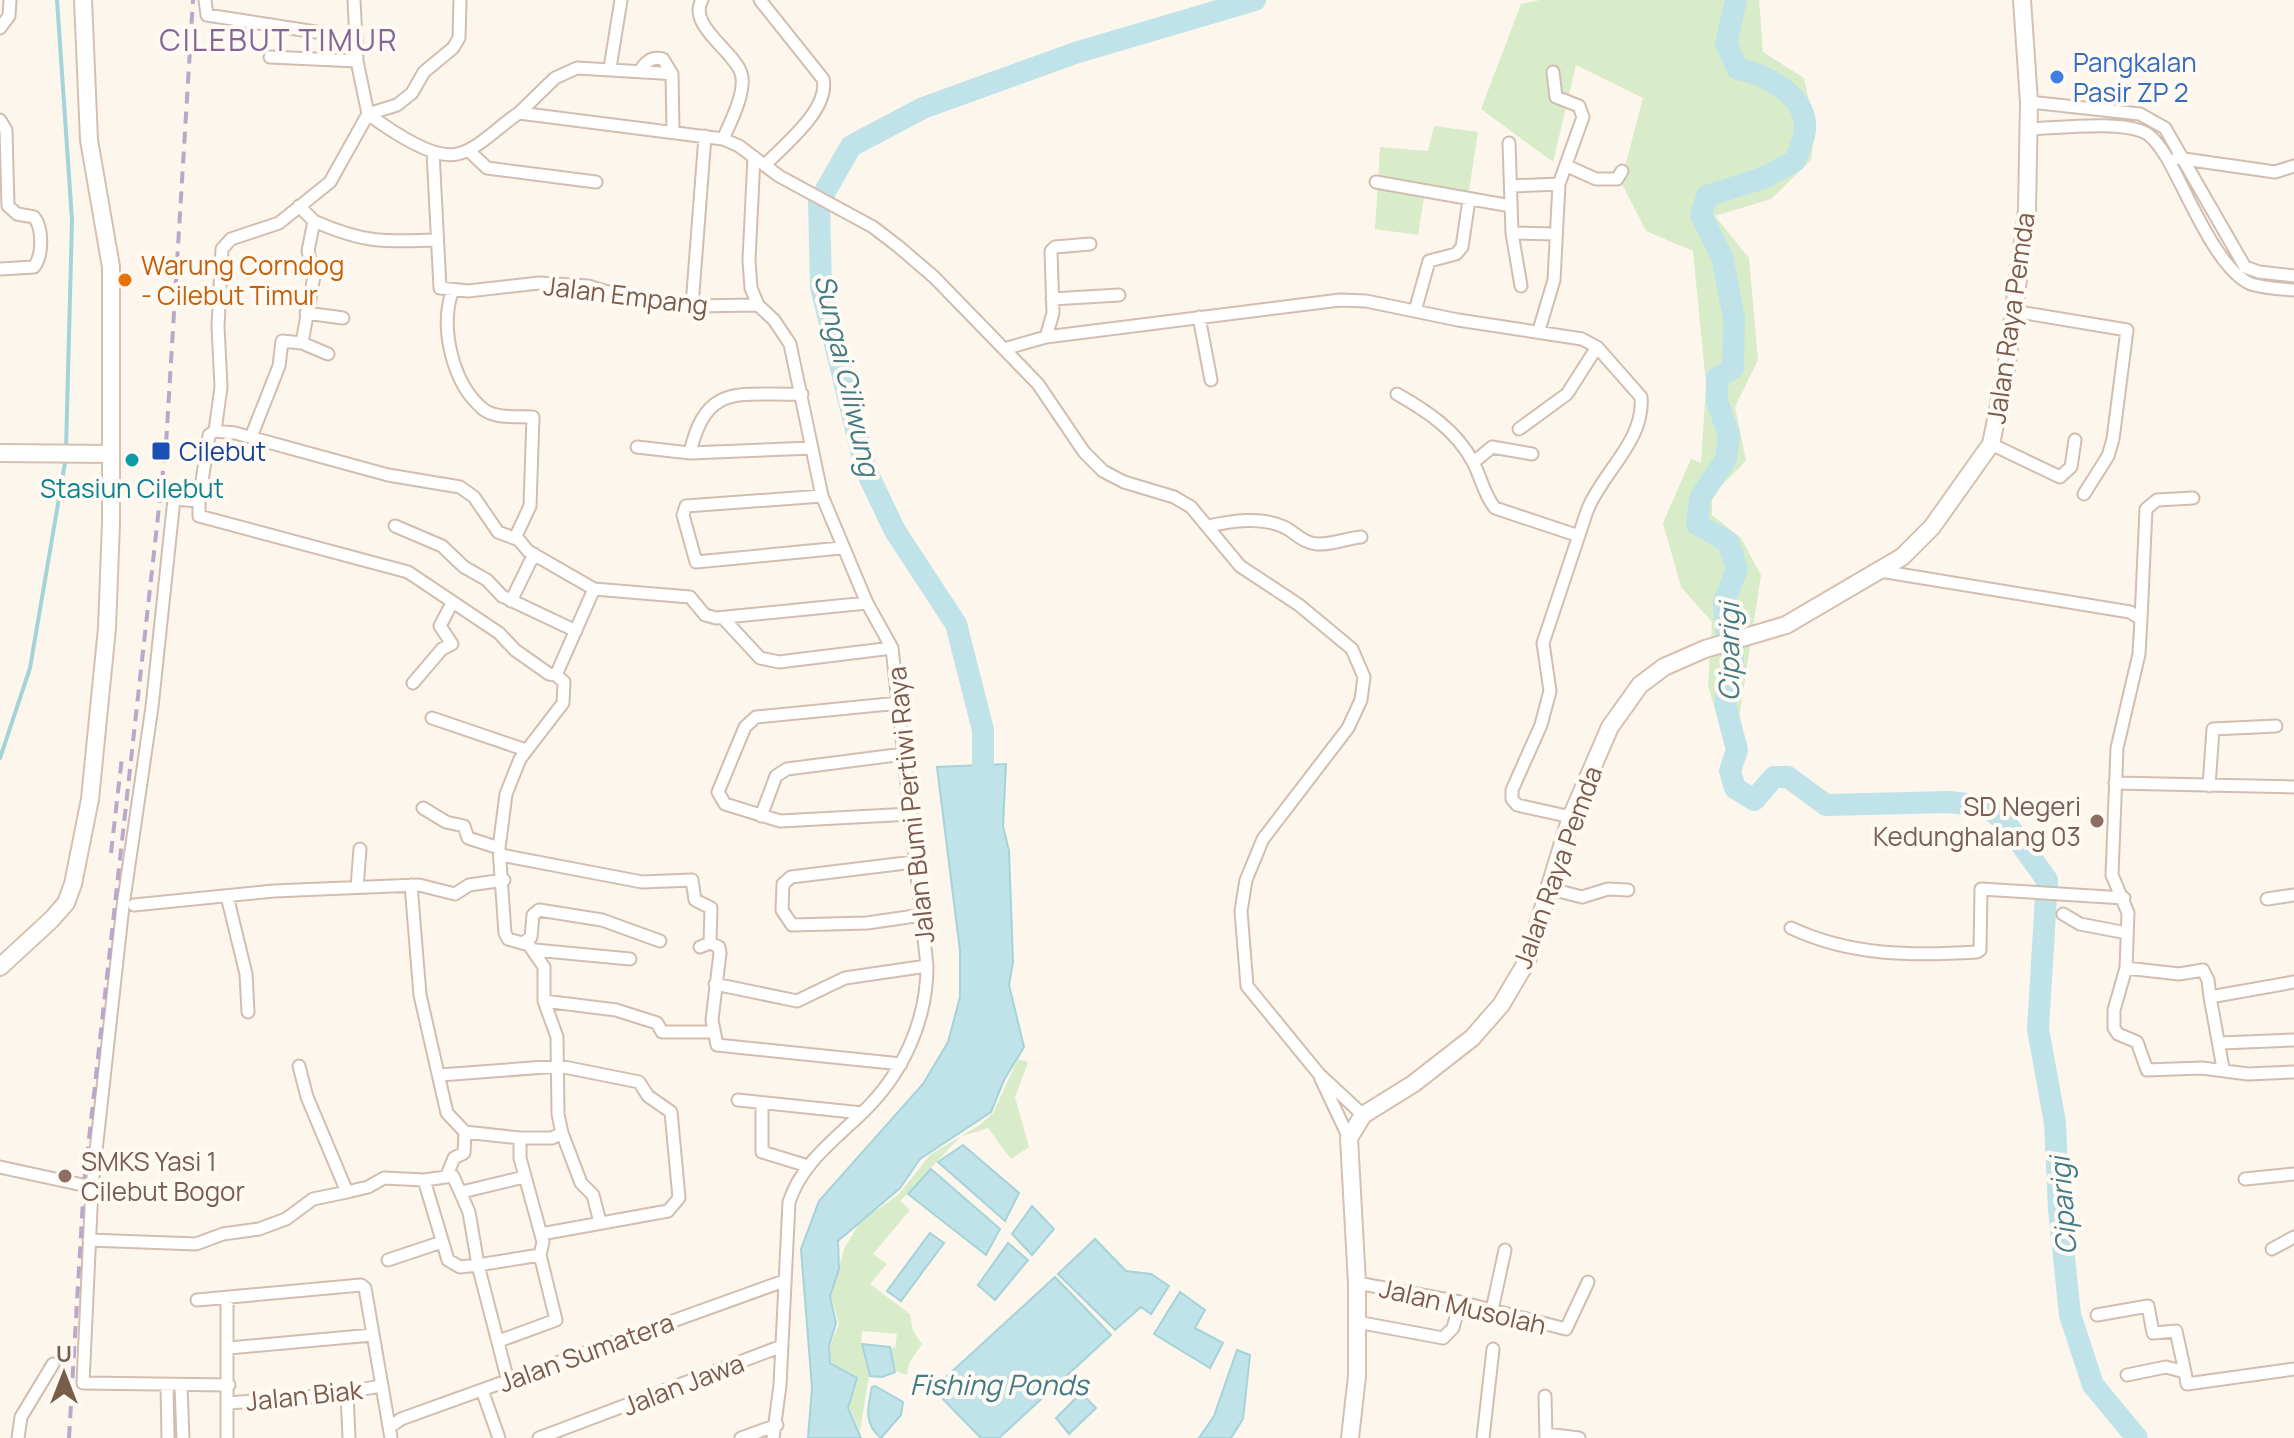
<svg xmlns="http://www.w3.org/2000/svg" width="2294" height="1438" font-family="Manrope,sans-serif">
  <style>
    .green { fill: #d8ecc9 }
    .water { fill: #bfe3e8; stroke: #a5d3da; stroke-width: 2 }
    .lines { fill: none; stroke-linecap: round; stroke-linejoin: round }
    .stream { stroke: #a5d3da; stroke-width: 4 }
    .river { stroke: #bfe3e8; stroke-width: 22 }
    .street-casing { stroke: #d1beb0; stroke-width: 15 }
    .secondary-casing { stroke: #d6c0b0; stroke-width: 20 }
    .street { stroke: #fff; stroke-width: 11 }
    .secondary { stroke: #fff; stroke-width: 16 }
    .rail { stroke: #b9a8c9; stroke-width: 4; stroke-dasharray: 12 8; stroke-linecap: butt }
    .shop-dot { fill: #3f7fe0; stroke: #fffaf3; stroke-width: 3 }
    .food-dot { fill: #e8710a; stroke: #fffaf3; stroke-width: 3 }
    .transit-dot { fill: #1a4fb4; stroke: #fffaf3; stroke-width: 3 }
    .culture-dot { fill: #0f9aa8; stroke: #fffaf3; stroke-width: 3 }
    .education-dot { fill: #8d6e63; stroke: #fffaf3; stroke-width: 3 }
    .labels { text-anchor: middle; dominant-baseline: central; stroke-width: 8; stroke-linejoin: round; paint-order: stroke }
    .shop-label { font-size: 26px; fill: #366cbe; stroke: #fffaf3; text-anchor: start }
    .food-label { font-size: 26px; fill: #c56008; stroke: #fffaf3; text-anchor: start }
    .street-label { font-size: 26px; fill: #7a5c4d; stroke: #fffaf3 }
    .transit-label { font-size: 26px; fill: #164399; stroke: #fffaf3; text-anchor: start }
    .culture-label { font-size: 26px; fill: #0d838f; stroke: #fffaf3 }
    .education-label { font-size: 26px; fill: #785e54; stroke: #fffaf3; text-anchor: end }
    .water-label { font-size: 28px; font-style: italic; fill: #437c86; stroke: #fffaf3 }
    .quarter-label { font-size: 30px; letter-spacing: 2px; fill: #846695; stroke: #fffaf3 }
  </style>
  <rect width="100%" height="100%" fill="#fdf6ec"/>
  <path class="green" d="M1540,0H1759L1763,52L1804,78L1815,128L1811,160L1771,199L1715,216L1749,258L1758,360L1735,407L1746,461L1712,495V515L1741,538L1761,575L1732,764L1708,686L1712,622L1681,587L1663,523L1691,459L1701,463L1706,385L1693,251L1646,231L1621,182L1643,98L1576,65L1553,162L1481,109L1521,4Z
    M1434,126L1478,132L1467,204L1424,197L1418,235L1375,229L1380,147L1428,151Z
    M1018,1059L1028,1062L1015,1097L1029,1147L1011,1159L988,1128L960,1137L900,1201L910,1210L873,1254L887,1264L870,1284L910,1314L913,1331L922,1344L909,1363L907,1375L896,1371L891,1348L895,1347L897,1334L862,1331L861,1344L869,1376L860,1431L849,1407L858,1378L831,1362L830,1346L839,1324L831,1296L844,1249L860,1222L899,1194L930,1155L981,1124L993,1113Z"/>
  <path class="water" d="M1006,764L1003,826L1009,851L1013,962L1009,985L1024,1047L1004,1080L991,1112L920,1159L900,1188L838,1241L839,1269L830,1296L836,1323L829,1346L830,1363L857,1378L848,1408L861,1438H808L812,1388L801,1249L819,1201L923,1084L948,1042L960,997V951L937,767Z
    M963,1145L1019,1193L1005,1221L938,1162Z
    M931,1169L1000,1229L986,1255L908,1194Z
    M1032,1206L1054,1229L1032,1255L1012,1234Z
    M930,1233L944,1243L901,1301L887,1291Z
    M1095,1239L1126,1271L1151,1274L1169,1286L1151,1314L1141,1307L1115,1330L1058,1274Z
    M1008,1243L1028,1260L995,1300L978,1285Z
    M1055,1277L1111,1335L999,1438H981L933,1389Z
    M1180,1292L1205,1310L1195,1328L1223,1343L1210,1368L1154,1334Z
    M862,1344L890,1347L895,1372L882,1377L870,1376Z
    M1237,1350L1250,1355L1243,1419L1231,1438H1199L1214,1416Z
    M875,1386L903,1402L901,1415L881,1438C863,1424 868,1406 872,1387Z
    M1081,1393L1096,1408L1069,1434L1056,1418Z"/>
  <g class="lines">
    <path class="stream" d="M57,0L72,220L66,449
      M0,758L30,668L66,457"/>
    <path class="river" d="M1736,0L1726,44L1738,69C1765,74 1808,96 1805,130C1804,140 1798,152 1795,161L1763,178L1707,196L1701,215L1722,257L1734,318L1733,368L1717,378V401L1729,436L1726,459L1700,498L1697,524L1728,542L1737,569L1724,602L1726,630L1733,658L1725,704L1737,750L1730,771L1735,788L1754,800L1774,777H1788L1826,805L1948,802L1987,806L2006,823L2047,880L2038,1029L2055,1123L2059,1209L2070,1315L2093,1385L2137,1438
      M983,796V730L956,624L895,531L866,470L821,287L819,202L851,146L923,108L1075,53L1255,0"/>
    <defs>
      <path id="street" d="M205,0L207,15L316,32
        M354,0L357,61L368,114C387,128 432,160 457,154C478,150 500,125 519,113L723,139L739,146L779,176L873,227L899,247L934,277L1038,384L1084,452L1103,471L1124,482L1174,497L1191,507L1240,566L1299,605L1352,649L1364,677L1361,700L1348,728L1263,839L1246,880L1241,911L1247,986L1319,1074L1363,1115
        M702,0C687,25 734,51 741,73C747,91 730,123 723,139
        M760,0L823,79C830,109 785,144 765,165
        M0,28L9,16L10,0
        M270,57L357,61
        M610,68L621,0
        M640,71C645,62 652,56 663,59L672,74
        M2029,102L2140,114L2165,128L2245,267L2259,272L2294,276
        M519,113L555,78L577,68L661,73L672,74L673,130
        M0,120L6,130L8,206L17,214L34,217C43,228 43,255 34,267L0,269
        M2029,129C2057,128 2122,120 2146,133C2156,139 2167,157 2172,167C2189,198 2219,271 2251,284C2264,288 2280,289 2294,290
        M1509,143L1512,233L1521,286
        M468,150L487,168L596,182
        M433,152L440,288L468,291L539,283L588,286L638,301L692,306L758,305
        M754,157L749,260L751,288L758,305L774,320L790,344L822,496L867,603L892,648L927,966C927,1022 902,1075 862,1113C833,1141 802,1163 789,1202L780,1385L773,1438
        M2177,158L2275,172L2294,166
        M1567,166L1596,179H1617L1622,171
        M1376,182L1511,206
        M1511,186L1559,184
        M299,206L314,221L308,251L314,276L302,343
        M314,221C363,243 384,242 437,240
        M1512,233L1556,234
        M452,292C440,328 452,383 483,409C495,419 518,416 533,417L530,506L515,538
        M1052,299L1119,295
        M692,306L705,136
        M1415,311L1429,261L1456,254L1462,247L1469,200
        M2013,311L2127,330L2113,439L2108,456L2084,494
        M306,313L343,318
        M1199,317L1211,380
        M1539,330L1554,280L1559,184L1583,117L1579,106L1556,97L1553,72
        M1046,337L1053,313L1051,251L1055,247L1090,244
        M1004,349L1046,337L1340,300L1366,301L1458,320L1582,339L1597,347L1641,397C1645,441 1602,472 1587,511L1543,643L1550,691L1541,725L1512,790V799L1517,805L1571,817
        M1397,394C1427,411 1456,430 1473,462C1481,477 1484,495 1495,508L1579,536
        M1519,429L1567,394L1597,347
        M215,431L221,387L218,326L222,249L231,239L279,223L330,182L368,114L397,105L412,93L424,72L453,48L459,38L460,0
        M251,437L279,366L282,341L302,343L328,354
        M1991,444L2060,477L2071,467L2075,440
        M637,447L690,453L812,448
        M690,453C706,381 740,396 802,394
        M1474,462L1492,447L1532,454
        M822,496L686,506L683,515L696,562L841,548
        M199,501L209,435L215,431L235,433L388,475L460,487L474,497L498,532L519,540L528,551L594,589
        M395,526L442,546L464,567L487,580L502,596L576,631
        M1208,526C1232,521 1261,516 1284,527C1296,533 1303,543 1317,544C1332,545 1347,538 1361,537
        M1880,571L2130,612L2141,619L2139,654L2117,748L2112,875L2128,913L2126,968L2114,1010V1028L2118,1034L2137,1042L2147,1070L2202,1068L2248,1074L2294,1072
        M511,601L534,554
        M723,618L760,658L779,662L892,648
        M2141,619L2146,509L2157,500L2193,498
        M413,683L442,649L452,644L440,626L452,603
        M899,703L756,717L745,727L718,792L725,804L780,821L911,814
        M432,718L526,750
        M2115,783L2294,787
        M2209,786L2213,729L2276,726
        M423,808L446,822L464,826L468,838L499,848
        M761,816L776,776L787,769L904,754
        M501,855L642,882L692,880L695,900L711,908L710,943
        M914,862L791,877L783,884L782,910L792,925L867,923L922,915
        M411,885L420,995L447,1113L465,1132L520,1138
        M357,887L360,849
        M1547,888L1582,897L1608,889L1628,890
        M227,896L246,974L248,1012
        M2267,899L2294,895
        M134,905L274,891L392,886L419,885L455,894L469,885L504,880
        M2063,914L2080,924L2127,933
        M1791,928C1851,956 1912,956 1977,952L1980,950L1981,889L2124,898
        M524,942L531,937L533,915L539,910L602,920L660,941
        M700,947L710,943L719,947L720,953L712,1020L717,1045L901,1064
        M535,950L630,959
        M2126,968L2179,974L2203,970L2208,980L2210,997
        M715,984L797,1001L845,978L927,966
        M544,1001L616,1010L657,1023L662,1032H712
        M2221,1043L2294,1040
        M2223,1068L2210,997L2294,982
        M440,1075L559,1066L639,1082L648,1096L671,1112L679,1198L668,1211L541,1234
        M1321,1079L1349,1138
        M738,1100L862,1113
        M762,1103V1152L808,1166
        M562,1133L581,1183L593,1195L600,1222
        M0,1167L92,1187L123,906L152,707L174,499L199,501V516L408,572L499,633L515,650L549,674L556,675L594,589L690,597L705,615L716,618L867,603
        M447,1175L454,1158L464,1153L465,1132
        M2245,1179L2294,1174
        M92,1187L83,1383L229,1385
        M347,1192L368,1187L384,1178L424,1180L453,1176L469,1212L478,1265L460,1267L448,1260L424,1180
        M462,1192L524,1177
        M89,1240L196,1244L223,1234L259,1229L286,1219L313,1199L347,1192L307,1097L299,1066
        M2272,1249L2294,1237
        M388,1260L442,1242
        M1357,1283L1460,1302L1566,1329L1588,1282
        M197,1300L361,1285L365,1288L391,1438
        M1492,1310L1505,1250
        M2097,1315L2148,1306L2153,1333L2176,1331L2185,1372
        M1357,1322L1443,1338L1453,1328L1460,1302
        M499,1341L556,1320L540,1255
        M229,1348L372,1335
        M2127,1375L2166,1367L2185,1372L2187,1384L2294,1369
        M508,1381L478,1265L540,1255L543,1242L520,1158V1138H552L562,1133L558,1114L557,1037L544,1001V967L529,945L508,939L505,933L499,848L506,794L520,759L563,703L564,682L556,675
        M167,1386L168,1438
        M181,1386L183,1438
        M482,1390L499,1438
        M347,1393L349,1438
        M1545,1396L1546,1438
        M228,1403L333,1395L380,1386
        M390,1427L401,1419L784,1281
        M1546,1434L1579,1438
        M18,1438L21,1417L53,1364
        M227,1438V1297
        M539,1438L782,1346
        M741,1438L777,1425
        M1483,1438L1493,1349"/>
      <path id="secondary" d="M0,453L110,454
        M0,967L51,920L66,903L73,884L90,799L107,628L111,523V267L89,140L83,0
        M1350,1438L1357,1376V1283L1349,1138L1363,1115L1413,1084L1472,1038L1501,1005L1527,961L1571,817L1610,727L1640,685L1664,667L1705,649L1786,625L1902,557L1932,527L1991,444L2006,371L2027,210L2029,102L2022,0"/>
    </defs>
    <use href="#street" class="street-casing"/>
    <use href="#secondary" class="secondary-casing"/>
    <use href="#street" class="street"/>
    <use href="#secondary" class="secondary"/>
    <path class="rail" d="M111,853L122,757
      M69,1438L84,1184L166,444L193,0"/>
  </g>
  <circle class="shop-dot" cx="2057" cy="77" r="8"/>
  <circle class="food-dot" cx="125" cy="280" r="8"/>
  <rect class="transit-dot" x="151" y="441" width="20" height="20" rx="4"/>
  <circle class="culture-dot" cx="132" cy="460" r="8"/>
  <g class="education-dot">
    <circle cx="2097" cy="821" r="8"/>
    <circle cx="65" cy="1176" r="8"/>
  </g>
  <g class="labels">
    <g class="shop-label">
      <text x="2073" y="62">Pangkalan<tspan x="2073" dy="30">Pasir ZP 2</tspan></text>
    </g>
    <g class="food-label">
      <text x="141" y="265">Warung Corndog<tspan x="141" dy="30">- Cilebut Timur</tspan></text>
    </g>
    <g class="street-label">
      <text transform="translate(626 295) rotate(7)">Jalan Empang</text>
      <text transform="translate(2010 318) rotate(-82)">Jalan Raya Pemda</text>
      <text transform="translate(910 805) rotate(-96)">Jalan Bumi Pertiwi Raya</text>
      <text transform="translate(1557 867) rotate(-70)">Jalan Raya Pemda</text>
      <text transform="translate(1463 1306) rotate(13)">Jalan Musolah</text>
      <text transform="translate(586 1352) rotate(-20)">Jalan Sumatera</text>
      <text transform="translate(683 1384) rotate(-21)">Jalan Jawa</text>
      <text transform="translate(304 1395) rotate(-6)">Jalan Biak</text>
    </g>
    <g class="transit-label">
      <text x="179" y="451">Cilebut</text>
    </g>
    <g class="culture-label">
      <text x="132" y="488">Stasiun Cilebut</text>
    </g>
    <g class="education-label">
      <text x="2081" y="806">SD Negeri<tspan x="2081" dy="30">Kedunghalang 03</tspan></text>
      <text x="81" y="1161" text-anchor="start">SMKS Yasi 1<tspan x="81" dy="30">Cilebut Bogor</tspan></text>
    </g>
    <g class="water-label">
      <text transform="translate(848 375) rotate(77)">Sungai Ciliwung</text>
      <text transform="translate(1728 652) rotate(-90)">Ciparigi</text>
      <text transform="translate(2062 1206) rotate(-94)">Ciparigi</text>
      <text x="999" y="1384">Fishing Ponds</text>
    </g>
    <g class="quarter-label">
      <text x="279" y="39">CILEBUT TIMUR</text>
    </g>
  </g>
  <g transform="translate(64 1374)" stroke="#fffaf3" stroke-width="6" paint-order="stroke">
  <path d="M0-6L14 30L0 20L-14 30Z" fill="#7a5c4d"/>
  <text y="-12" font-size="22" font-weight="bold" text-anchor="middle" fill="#7a5c4d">U</text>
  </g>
</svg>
